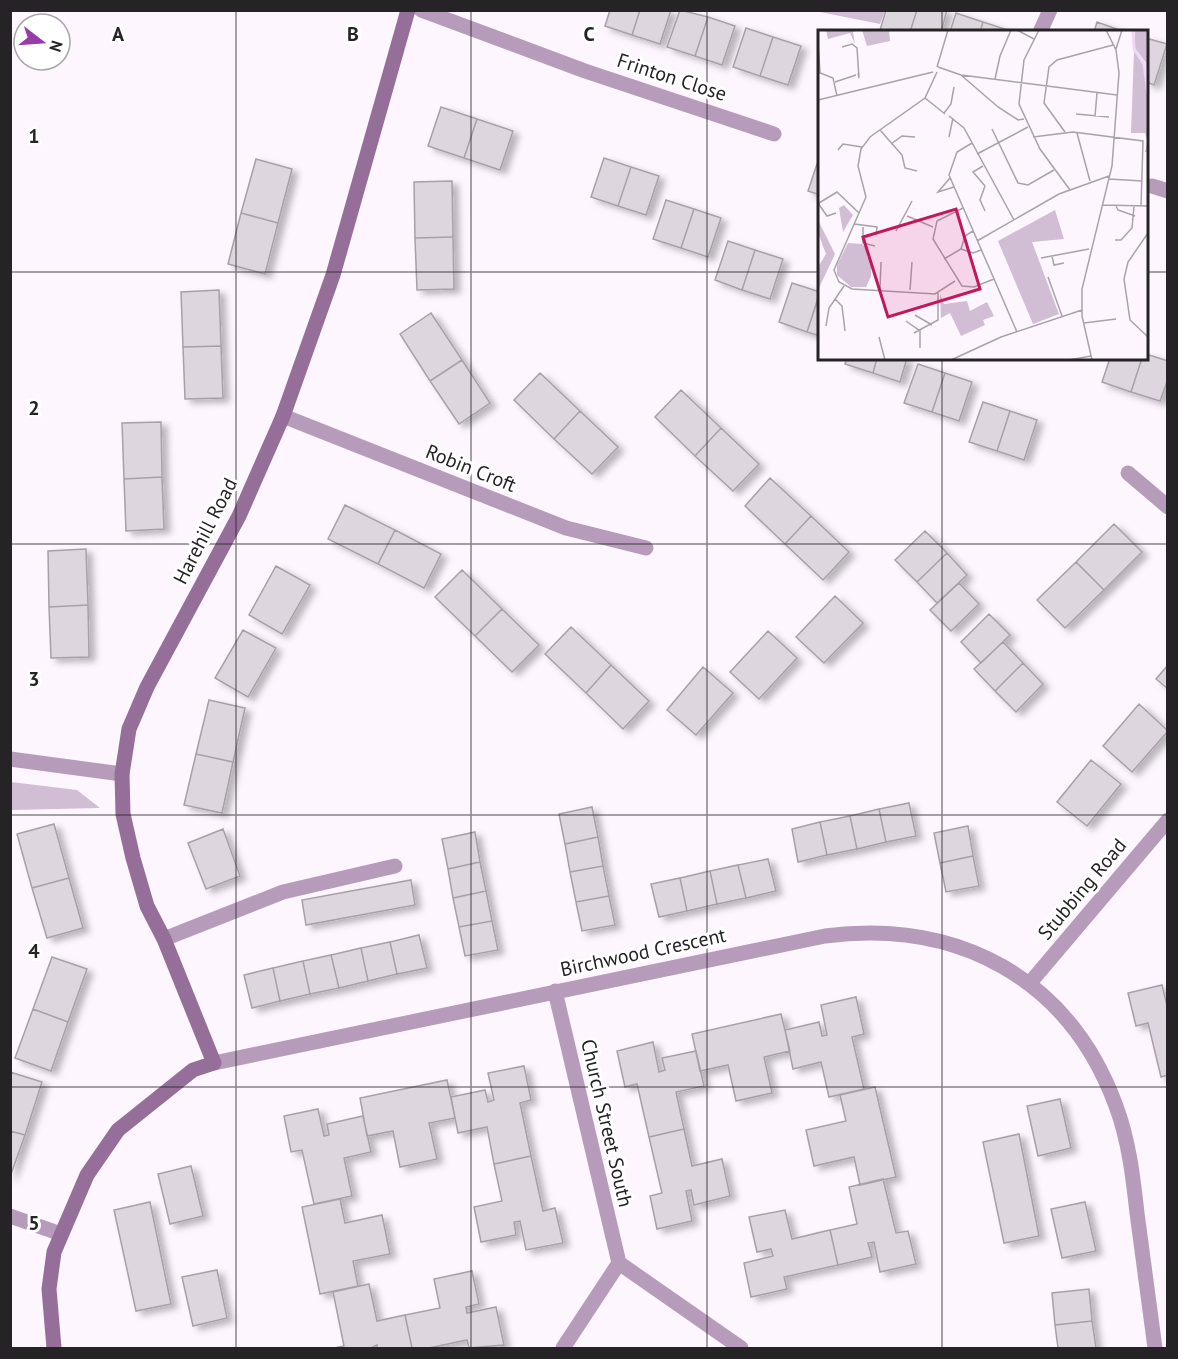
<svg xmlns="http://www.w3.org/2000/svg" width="1178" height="1359" font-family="'PT Sans',sans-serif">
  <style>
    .green { fill: #d1bdd4 }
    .building { fill: #ded6df; stroke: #a8a0a9; stroke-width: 1.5; filter: url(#shadow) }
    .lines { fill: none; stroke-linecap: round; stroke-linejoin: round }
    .lane { stroke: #b69cba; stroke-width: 15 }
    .street { stroke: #b69cba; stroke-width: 15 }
    .secondary { stroke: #956f9a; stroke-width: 15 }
    .grid { fill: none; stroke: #262327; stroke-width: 1.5; stroke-opacity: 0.55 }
    .labels { text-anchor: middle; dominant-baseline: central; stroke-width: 6; stroke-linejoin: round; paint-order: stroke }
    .street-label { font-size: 20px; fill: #262327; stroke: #fff }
    .inset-river { fill: none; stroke: #f2d6f7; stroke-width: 3 }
    .inset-road { fill: none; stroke: #a8a2a9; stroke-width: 1.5 }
    .view { fill: #c2185b; fill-opacity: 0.15; stroke: #c2185b; stroke-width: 3 }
    .inset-edge { fill: none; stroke: #262327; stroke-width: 3 }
    .grid-label { font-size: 20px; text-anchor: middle; font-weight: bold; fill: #262327; stroke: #fff; stroke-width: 6; stroke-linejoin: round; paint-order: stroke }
  </style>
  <defs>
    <filter id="shadow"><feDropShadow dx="6" dy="4" stdDeviation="3" flood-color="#0004"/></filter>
  </defs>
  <rect width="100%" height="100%" fill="#fef6ff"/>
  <path class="green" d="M815,11H885L880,24Z
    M11,782L77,790L100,808L11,810Z"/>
  <path class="building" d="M610,10H640L632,35L605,26Z
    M640,10H671L660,44L632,35Z
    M680,10L708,17L695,56L667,47Z
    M886,10H917L910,32L880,30Z
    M917,10H947L941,32H910Z
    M956,13L983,22L980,32H950Z
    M708,17L735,26L722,65L695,56Z
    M983,22L1011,31L1010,32H980Z
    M1097,22L1125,32H1094Z
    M746,28L773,37L760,76L733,67Z
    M773,37L801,46L788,85L760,76Z
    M1146,38L1167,44L1154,85L1146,82Z
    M441,107L477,119L464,158L428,146Z
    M477,119L513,131L500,170L464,158Z
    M604,158L631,167L618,206L591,197Z
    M256,159L292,169L278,223L241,213Z
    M817,164L820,165V195L808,191Z
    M631,167L659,176L646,215L618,206Z
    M452,181L453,237L415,238L414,182Z
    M666,200L694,209L681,248L653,239Z
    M694,209L721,218L708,257L681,248Z
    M241,213L278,223L265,274L228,264Z
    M453,237L454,289L417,290L415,238Z
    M728,241L755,250L742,290L715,280Z
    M755,250L783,259L770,299L742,290Z
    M792,283L820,292L807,332L779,322Z
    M219,290L221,346L183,347L181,292Z
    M820,293V336L807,332Z
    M431,313L462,360L430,381L400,334Z
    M221,346L223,398L185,399L183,347Z
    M1146,354L1168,361V379L1160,401L1131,392L1142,358H1146Z
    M847,358H877L873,373L845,364Z
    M877,358H907L900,382L873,373Z
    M1110,358H1142L1131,392L1102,382Z
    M462,360L490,403L459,424L430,381Z
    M918,364L945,373L932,412L904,403Z
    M540,373L580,411L554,439L514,400Z
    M945,373L972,382L959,421L932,412Z
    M681,390L721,428L695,456L655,417Z
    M983,402L1010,411L997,451L969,442Z
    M580,411L618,447L592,474L554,439Z
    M1010,411L1037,420L1024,460L997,451Z
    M161,422L162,477L124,479L122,423Z
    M721,428L759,464L733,491L695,456Z
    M162,477L164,529L126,531L124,479Z
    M770,478L811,516L785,544L745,506Z
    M345,505L395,530L378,564L328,539Z
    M811,516L849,552L823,580L785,544Z
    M1114,524L1142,552L1104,590L1076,562Z
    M395,530L441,554L424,588L378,564Z
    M925,531L947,553L917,582L895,560Z
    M86,549L88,605L49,607L48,551Z
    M947,553L967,575L937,603L917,582Z
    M1076,562L1104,590L1065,628L1037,600Z
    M276,566L310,585L282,634L249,615Z
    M462,570L502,609L475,636L435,597Z
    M959,583L979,604L951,631L930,610Z
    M835,596L863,623L824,663L796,637Z
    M88,605L89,657L51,658L49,607Z
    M502,609L539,645L512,672L475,636Z
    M989,614L1010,635L981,663L961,642Z
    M571,627L611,665L586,693L545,654Z
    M243,630L276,648L248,697L215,678Z
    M768,631L797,658L759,699L730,672Z
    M1003,642L1023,663L995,691L974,669Z
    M1023,663L1043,684L1016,712L995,691Z
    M611,665L649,701L623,729L586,693Z
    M1168,665V689L1156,679Z
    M703,667L733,693L696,735L667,710Z
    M209,700L245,708L233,762L196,754Z
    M1139,704L1168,731L1132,772L1103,746Z
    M196,754L233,762L222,813L184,805Z
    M1091,760L1121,784L1087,826L1057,802Z
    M909,803L916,836L886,842L879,809Z
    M592,807L598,837L565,844L559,814Z
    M879,809L886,842L857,849L850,816Z
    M850,816L857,849L827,855L820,822Z
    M820,822L827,855L798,862L792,829Z
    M54,824L69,878L32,888L17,834Z
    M968,826L973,856L940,863L934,833Z
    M223,829L240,876L206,889L188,843Z
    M475,832L480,862L448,869L442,839Z
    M598,837L603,866L570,872L565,844Z
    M973,856L979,886L946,892L940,863Z
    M768,859L776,891L746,898L738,865Z
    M480,862L486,891L453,898L448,869Z
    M738,865L746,898L717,904L710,871Z
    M603,866L609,896L576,902L570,872Z
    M710,871L717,904L687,911L680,878Z
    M69,878L83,928L47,938L32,888Z
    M680,878L687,911L659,917L651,884Z
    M411,880L415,905L306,925L302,900Z
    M486,891L492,921L459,927L453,898Z
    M609,896L615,925L582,931L576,902Z
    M492,921L498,950L465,956L459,927Z
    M419,935L427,968L397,974L390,942Z
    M390,942L397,974L368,981L361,948Z
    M361,948L368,981L339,988L331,955Z
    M331,955L339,988L310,994L303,961Z
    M52,957L87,969L68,1022L33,1009Z
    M303,961L310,994L280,1001L273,968Z
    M273,968L280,1001L252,1008L244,975Z
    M1162,985L1168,1010V1075L1161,1077L1148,1023L1136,1026L1128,993Z
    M856,997L864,1034L852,1037L864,1089L829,1097L821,1062L793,1069L785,1030L819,1022L822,1036L827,1035L821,1005Z
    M33,1009L68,1022L51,1071L15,1058Z
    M781,1014L790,1051L764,1057L772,1093L736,1101L728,1065L700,1071L692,1034Z
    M653,1042L659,1072L665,1070L662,1058L696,1051L704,1086L676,1092L684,1129L649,1137L637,1084L625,1087L617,1051Z
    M524,1066L531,1100L520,1103L531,1156L494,1164L487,1127L458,1133L451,1097L485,1090L488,1102L494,1100L488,1073Z
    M10,1072L42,1082L25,1135L10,1131Z
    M447,1080L455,1118L429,1123L437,1159L400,1167L393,1131L367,1136L360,1098Z
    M875,1087L896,1177L860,1185L854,1157L814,1166L806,1130L846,1121L840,1095Z
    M1060,1099L1071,1148L1038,1156L1027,1106Z
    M318,1109L324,1136L329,1135L327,1124L363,1116L371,1152L344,1158L352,1196L314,1204L302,1150L291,1152L284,1116Z
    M684,1129L692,1166L722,1159L730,1196L694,1205L691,1190L686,1191L692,1221L657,1229L650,1196L662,1193L649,1137Z
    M10,1131L25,1135L10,1177Z
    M1019,1134L1039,1236L1004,1243L983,1142Z
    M531,1156L543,1211L555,1208L563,1243L526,1250L520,1221L514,1222L516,1235L481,1242L474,1207L502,1201L494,1164Z
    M191,1166L203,1216L170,1224L158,1174Z
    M883,1179L896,1233L908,1231L916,1264L880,1272L874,1242L868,1243L872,1257L838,1265L830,1230L857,1224L849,1187Z
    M340,1199L345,1223L382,1215L390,1254L353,1261L358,1286L320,1294L302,1207Z
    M150,1202L171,1304L136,1311L114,1210Z
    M1085,1202L1096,1251L1062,1258L1051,1209Z
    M785,1210L792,1239L830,1230L838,1265L784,1277L787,1289L751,1297L744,1263L773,1256L771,1249L757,1252L749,1217Z
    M217,1270L227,1318L193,1326L182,1277Z
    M472,1271L479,1304L466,1307L467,1313L496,1307L504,1345L469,1348L467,1340L429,1348H412L405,1315L440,1308L434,1279Z
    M369,1284L377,1321L405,1315L412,1348H377V1345L371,1348H334L344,1346L333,1292Z
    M1089,1289L1092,1321L1055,1325L1052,1293Z
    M1092,1321L1096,1348H1058L1055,1325Z"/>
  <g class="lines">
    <path class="lane" d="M164,939L283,892L395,866
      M10,1216L61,1234"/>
    <path class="street" d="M421,10L585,71L774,134
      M1040,32L1050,10
      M1152,186L1168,191
      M283,416L566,528L646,548
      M1128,473L1168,507
      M10,759L122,774
      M1029,984L1168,820
      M555,991L619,1263L741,1348
      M214,1063L825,936C958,919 1069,978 1116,1106C1129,1141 1133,1177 1137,1213C1143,1258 1149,1303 1155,1348
      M563,1348L619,1263"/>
    <path class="secondary" d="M54,1348L49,1289L54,1252L87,1175L118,1130L193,1070L214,1063L164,939L147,906L133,858L123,814L122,774L129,729L147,687L239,516L283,416L333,275L408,10"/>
  </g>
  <path class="grid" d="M236,10V1348M471,10V1348M707,10V1348M942,10V32M10,272H820M1146,272H1168M942,358V1348M10,544H1168M10,815H1168M10,1087H1168"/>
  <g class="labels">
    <g class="street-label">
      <text transform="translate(672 77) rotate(18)">Frinton Close</text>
      <text transform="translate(471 468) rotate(22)">Robin Croft</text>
      <text transform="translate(205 531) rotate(-63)">Harehill Road</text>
      <text transform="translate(1082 889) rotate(-50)">Stubbing Road</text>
      <text transform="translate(643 952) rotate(-12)">Birchwood Crescent</text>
      <text transform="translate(607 1123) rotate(77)">Church Street South</text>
    </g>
  </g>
  <g transform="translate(818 30)">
    <rect width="330" height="330" fill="#fef6ff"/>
    <path d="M8,0H42L35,2L37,14L32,3L10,9ZM44,0H71L72,11L49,16ZM317,0H330V59L328,33L317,18ZM316,21L325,34L330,68V122H327L330,111L327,103H313ZM26,175L35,185L25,202L21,178ZM237,180L246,209L214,212L241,284L215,294L180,211ZM0,190L17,224L0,260V237L8,224L0,203ZM30,213L44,214L49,218V227H53V246L48,257H33L19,245V235ZM122,264L126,274L149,271L152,281L169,272L176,286L165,290L167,295L143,306L132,283L123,288Z" fill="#d1bdd4"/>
    <path class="inset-river" d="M315,0L316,19L326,34L330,64"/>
    <path class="inset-road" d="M199,0L216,9M221,0L206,30L201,74L222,119L252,160M0,13L2,42M24,17L34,14L39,18L41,48L40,43M298,19L304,0M119,37L130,0M120,37L143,45L299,65M0,42L15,48L19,66M119,42L107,68L52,107L43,119L40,136L48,167L16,240L21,252L34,259L117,264L137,251M143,45L180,77L200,90L206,89M177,49L182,26L193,0M17,52L38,45M107,68L127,84M0,70L115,42M126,83L133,74L136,57M258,84L291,87M131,86L146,98L196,190M277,86L279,63M174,99L200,153L210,155L236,140M62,100L84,125L87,138L99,141M247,102L226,73L231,37L239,30L295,15M259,103L272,151M131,107L135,88M215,107L255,102L325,111L323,176M154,113L139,122L131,145L199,302M73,114L84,106L97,107M20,120L25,114L44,117M159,124L210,97M165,136L155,142L167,156M132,148L120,162L136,157M291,149L324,151M0,173L9,186L18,183M1,173L19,162L41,183M284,175L330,176M298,176L300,180L317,186M145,178L119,191L115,209L144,256L156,257L176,249M167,181L162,170L167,156M89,186L115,197M36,194L59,197L58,205M45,197V213L57,216M78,201L94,171M330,203L310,232L306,249L312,290L330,307M297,210H303L314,198L316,176M159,211L241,164L291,146M143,219L155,223L163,220M234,226L236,235L246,233M223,228L271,219M126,229L143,219L147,206L155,201M230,247L244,286M62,259L63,232M92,260L94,232M17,269L24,276L27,301M97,285L114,295M88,291L102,301V318M266,293L298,289M8,296L11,278L26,256M96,303L120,290V263M61,307L67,330M133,330L183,307L264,280M251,330L273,326M274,330L264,286V259L294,136L301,43L298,20L288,0"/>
    <path class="view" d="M138,179L162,259L70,287L45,207Z"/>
    <rect width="330" height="330" class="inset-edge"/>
  </g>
  <g class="grid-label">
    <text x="118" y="41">A</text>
    <text x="353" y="41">B</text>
    <text x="589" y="41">C</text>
    <text x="34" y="143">1</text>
    <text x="34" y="415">2</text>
    <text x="34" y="686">3</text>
    <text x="34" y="958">4</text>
    <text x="34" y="1230">5</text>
  </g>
  <rect width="1178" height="1359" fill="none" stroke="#262327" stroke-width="24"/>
  <g transform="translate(42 42) rotate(107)"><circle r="28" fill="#ffffff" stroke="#a8a7a9" stroke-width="1.5"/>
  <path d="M0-4.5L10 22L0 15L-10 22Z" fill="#983ca7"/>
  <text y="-9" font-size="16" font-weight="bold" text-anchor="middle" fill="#262327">N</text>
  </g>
</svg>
